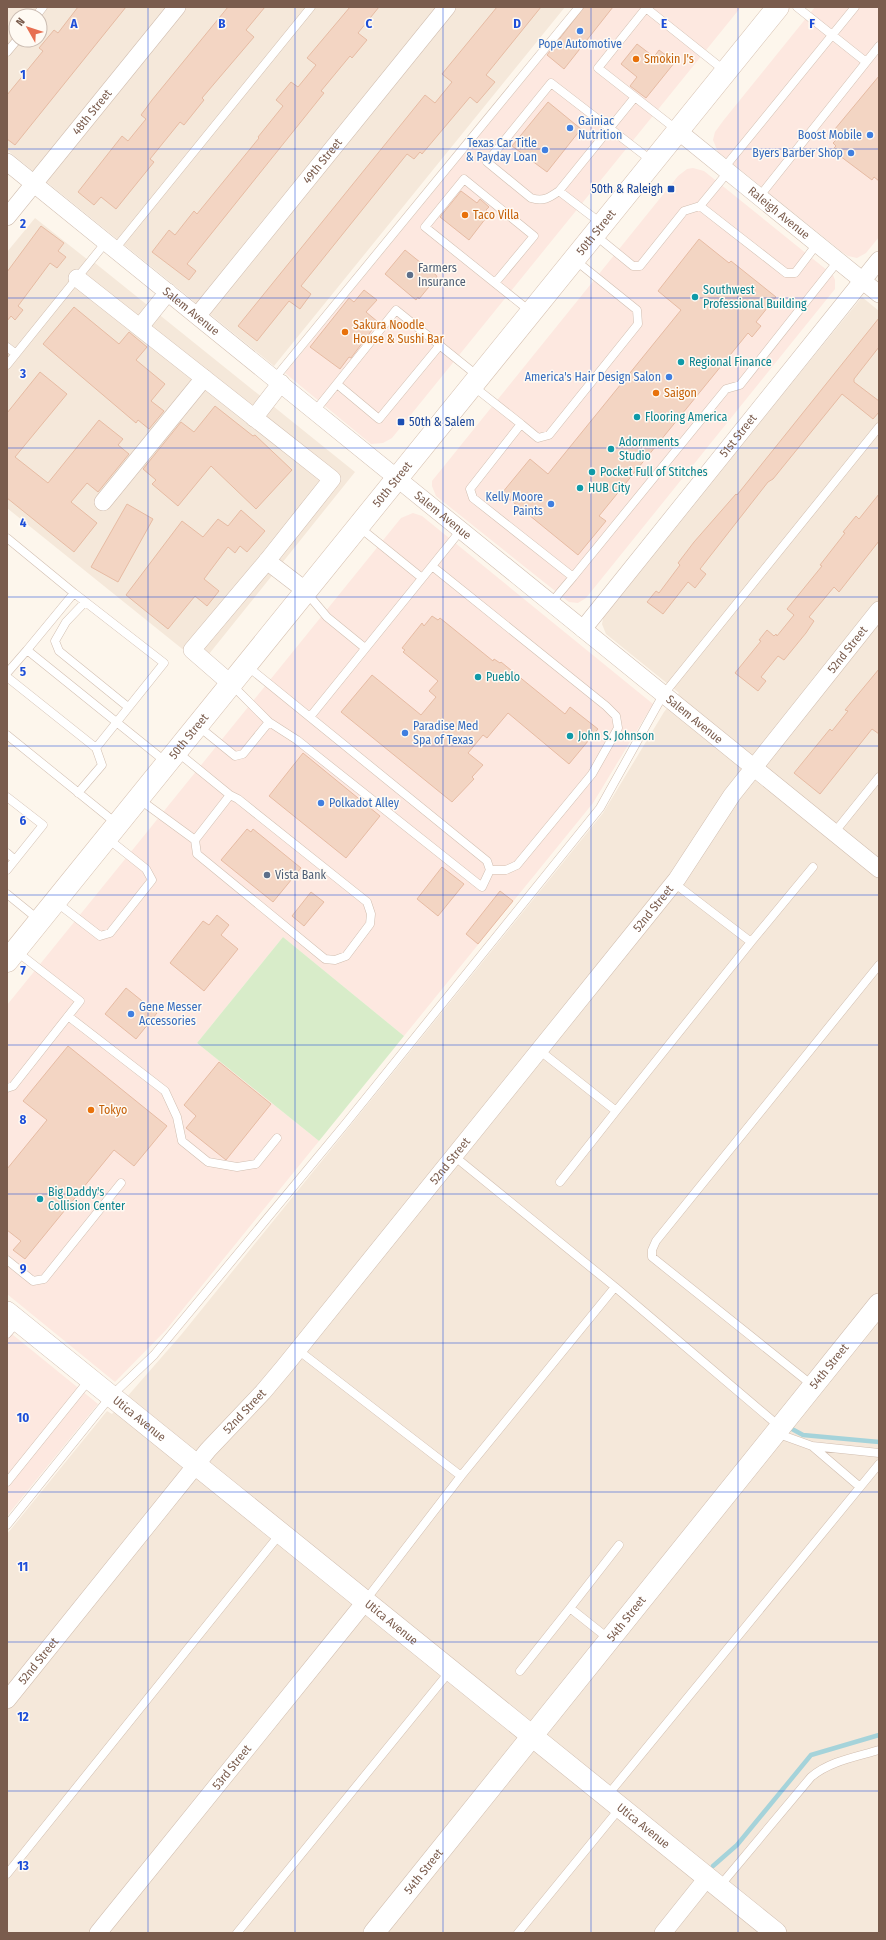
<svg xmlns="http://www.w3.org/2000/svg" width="886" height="1940" font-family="'Fira Sans Condensed',sans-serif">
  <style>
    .residential { fill: #f5e8da; fill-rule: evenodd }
    .commercial { fill: #fde8e0 }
    .green { fill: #d8ecc9 }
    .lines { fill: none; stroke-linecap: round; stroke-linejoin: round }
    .stream { stroke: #a5d3da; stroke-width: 4.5 }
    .building { fill: #f3d5c3; stroke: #e6bba3 }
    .service-casing { stroke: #d1beb0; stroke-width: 9 }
    .minor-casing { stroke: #d1beb0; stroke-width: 18 }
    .tertiary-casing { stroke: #d1beb0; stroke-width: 22 }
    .secondary-casing { stroke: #d6c0b0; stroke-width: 23 }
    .service { stroke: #fff; stroke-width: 8 }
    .minor { stroke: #fff; stroke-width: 17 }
    .tertiary { stroke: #fff; stroke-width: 21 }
    .secondary { stroke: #fff; stroke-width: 22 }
    .grid { fill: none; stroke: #1d4ed8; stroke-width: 1; stroke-opacity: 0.55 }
    .shop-dot { fill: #3f7fe0; stroke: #fffaf3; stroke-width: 1.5 }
    .food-dot { fill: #e8710a; stroke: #fffaf3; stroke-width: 1.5 }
    .transit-dot { fill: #1a4fb4; stroke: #fffaf3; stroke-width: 1.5 }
    .service-dot { fill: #5c6f8a; stroke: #fffaf3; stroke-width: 1.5 }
    .culture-dot { fill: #0f9aa8; stroke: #fffaf3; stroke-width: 1.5 }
    .labels { text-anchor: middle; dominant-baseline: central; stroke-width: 3; stroke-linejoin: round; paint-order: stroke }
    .shop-label { font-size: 12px; fill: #366cbe; stroke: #fffaf3; text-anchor: end }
    .food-label { font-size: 12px; fill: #c56008; stroke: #fffaf3; text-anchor: start }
    .street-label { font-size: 12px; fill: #7a5c4d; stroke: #fffaf3 }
    .transit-label { font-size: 12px; fill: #164399; stroke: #fffaf3; text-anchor: end }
    .service-label { font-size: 12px; fill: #4e5e75; stroke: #fffaf3; text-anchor: start }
    .culture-label { font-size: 12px; fill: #0d838f; stroke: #fffaf3; text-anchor: start }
    .grid-label { font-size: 13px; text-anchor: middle; font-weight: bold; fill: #1d4ed8; stroke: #fffaf3; stroke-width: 3; stroke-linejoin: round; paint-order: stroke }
  </style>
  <rect width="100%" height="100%" fill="#fdf6ec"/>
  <path class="residential" d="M7,7H565L274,366L7,150ZM16,16H40V40H16Z
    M35,218L93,264L95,263L355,472L201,664L7,508V252Z
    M862,297L879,311V1933H7V1534L107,1411L112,1414L181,1335L603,813L664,712L679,693L606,634L602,624L604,613Z"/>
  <path class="commercial" d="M584,7H741L392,438L383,443L371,444L285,373Z
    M815,7H879V237L866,253L857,258L848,256L842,252L718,152L713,140L715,132L723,121Z
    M693,168L704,171L833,275L835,280V289L586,598L578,603L569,602L436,496L432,486V481L678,176L687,169Z
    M413,513L422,516L653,704L593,803L404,1036L283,937L197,1043L319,1141L166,1330L115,1382L7,1294V1005L401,518Z
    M7,1330L98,1404L7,1516Z"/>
  <path class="green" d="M283,937L404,1036L319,1141L197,1043Z"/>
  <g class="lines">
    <path class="stream" d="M792,1429L803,1435L879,1442
      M713,1866L737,1845L811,1755L879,1735"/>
  </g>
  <path class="building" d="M78,7H126L15,145L7,139V95L43,51L39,48L54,30L58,33Z
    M228,7H265L246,30L254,37L202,98L204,100L184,125L180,122L150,159L154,162L116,209L101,197L94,205L78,192L122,136L128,141L146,119L141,115L152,100Z
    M350,7H379L358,33L367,40L352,58L350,56L321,91L324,93L187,264L196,271L189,280L152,252L169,230L175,235L194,211L197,214L259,138L258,137L283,106L276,100L291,82L298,87L316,65L307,58Z
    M497,7H541L486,75L495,82L477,103L470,97L422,154L420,152L414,159L407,154L301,286L311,294L300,309L289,301L257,341L238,326L425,95L435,103L452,82L442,74Z
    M584,7H613L564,69L547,55Z
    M637,44L654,57L659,50L675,62L646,98L630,86L637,77L621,64Z
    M879,76V181L874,177L872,180L832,150L836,146L833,143L836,140L830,135Z
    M548,102L581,129L547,172L512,146Z
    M461,191L477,203L480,199L489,207L486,210L489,214L469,240L440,217Z
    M41,226L64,243L58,251L66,257L57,268L50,263L18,306L23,310L15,320L11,316L7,321V272Z
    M699,239L729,263L731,261L776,297L756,322L761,326L752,337L748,333L599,516L606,521L578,555L502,493L530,459L548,474L681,310L658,291Z
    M405,250L436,275L437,277L419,299L418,297L416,300L385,274Z
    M364,290L377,300L366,312L378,322L351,358L349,357L340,369L310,347L349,298L354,302Z
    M74,307L119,344L129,332L147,347L136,360L165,384L151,401L164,411L149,429L138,420L136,423L43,344Z
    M879,318V347L854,379V382L879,401V412L873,419L842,394L773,479L768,482L700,569L706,574L695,588L688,582L663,614L647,602L656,591L659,593L680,565L678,563L694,542L736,494L737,495Z
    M40,372L67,394L15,457L48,483L99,420L123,439L118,445L129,454L98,492L87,483L71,502L97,523L74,552L7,498V413Z
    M215,406L253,436L255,435L292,470L256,509L211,466L178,506L152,484L156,480L143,469L181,422L194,432Z
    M879,494V541L839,592L834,587L809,617L814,621L806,633L784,660L778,656L761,677L766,681L758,691L735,673L761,641L759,640L767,630L774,636L776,634L777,636L794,615L787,609L822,566L820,565L845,533L843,532L856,516L859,519Z
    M127,504L153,519L118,582L91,567Z
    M241,510L265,531L247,552L240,546L235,553L228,547L204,579L219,591L207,606L195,596L168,629L126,595L182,521L203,537L218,519L228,526Z
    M432,616L438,620L440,618L493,661L494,659L500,663L501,662L565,714L570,707L598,729L569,764L508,713L487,738L483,735L468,753L483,765L472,777L474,779L452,802L341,712L372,675L421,715L436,697L429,691L438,681L403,652L405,650L402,648L422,623L424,626Z
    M879,669V734L872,729L820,794L794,773L830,729L832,731L848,711L845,710Z
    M303,753L380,816L346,858L269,796Z
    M247,829L251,832L253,829L301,868L273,902L221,860Z
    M442,867L464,884L438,916L417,899Z
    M500,891L513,901L478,944L466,934Z
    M311,892L324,902L304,926L292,916Z
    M217,915L229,925L221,935L238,949L204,991L170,963L203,921L209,925Z
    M126,988L157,1013L136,1039L105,1014Z
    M68,1046L167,1126L134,1166L114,1150L25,1259L13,1250L21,1241L7,1230V1169L47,1120L23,1101Z
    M219,1062L271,1104L226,1160L186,1128L196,1116L184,1105Z"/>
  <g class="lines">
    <defs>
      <path id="service" d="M797,7L866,62
        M36,16L43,7
        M7,52L17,40
        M677,130L598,68L646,8L725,71
        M724,168L855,7
        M728,172L700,206L786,273H795L817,244
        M559,191C549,198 543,202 531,198L487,162L551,83L652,161
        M759,197L879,46
        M602,224L559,191L635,97
        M595,235L633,266H640L684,211L700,206
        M115,249L311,7
        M495,283L534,236L464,179L425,227L531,312
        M7,347L16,354
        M7,365L106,242
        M275,378L579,7
        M337,384L379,419L440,345
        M473,386L521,424L470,489L473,498L573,577L551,603
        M315,411L396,310L479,377
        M521,424L538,438L549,435L638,324L637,310L575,260
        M359,527L422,578
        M461,530L432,566L606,706L616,716L618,728L592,774L517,865L506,870H490
        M7,538L74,593L27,650
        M573,577L726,389L740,385L838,261
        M306,592L327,617L365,648
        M74,593L164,663L96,748L102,765L78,793
        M85,602L66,622L55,641L59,651L128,707
        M247,666L487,861L490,870L482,887L297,740L269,722
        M7,673L27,650L166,762
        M7,677L96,748
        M310,717L432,566
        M198,726L235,756L243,754L269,722L231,684
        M7,735L117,824
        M7,797L43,825L7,870
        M139,799L195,840L230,795L176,751
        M834,833L879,777
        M195,840L197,854L325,959L335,960L346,956L370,924L371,914L367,902L238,799L230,795
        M7,853L15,860
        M7,894L39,920
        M56,902L100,936L110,933L152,880L146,869L107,838
        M751,942L813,867
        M68,1016L165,1091L177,1117L182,1141L208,1162L237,1167L256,1164L277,1138
        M539,1050L616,1111L751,942L674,883
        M7,1088L13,1086L80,1001L16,951
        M454,1156L615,1287L461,1476
        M560,1182L616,1111
        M7,1260L33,1281L44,1279L121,1183
        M615,1287L780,1427
        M7,1334L18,1321
        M298,1350L461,1476L365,1601
        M812,1385L652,1257V1250L656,1241L879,965
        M776,1433L812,1446L879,1453
        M812,1446L860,1487
        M7,1482L89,1380
        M7,1525L111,1396L154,1355L346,1123L600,808L663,695L879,427
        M609,1639L570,1608L619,1545
        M520,1671L570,1608
        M607,1796L879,1464
        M7,1874L280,1534
        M719,1887L811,1777C830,1761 856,1757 879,1750
        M237,1933L450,1671
        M518,1933L620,1808"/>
      <g id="minor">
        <path id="s1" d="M678,131L879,294"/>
        <path id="s2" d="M7,162L879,869"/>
        <path id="s3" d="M7,217L177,7"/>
        <path d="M77,278L332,479L267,561L192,650L230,683"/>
        <path id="s4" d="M198,315L447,7"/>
        <path d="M140,327L168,292"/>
        <path d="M254,418L281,383"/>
        <path d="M103,502L204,378"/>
        <path d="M267,561L306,591"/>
        <path id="s5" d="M583,629L879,260"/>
        <path id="s6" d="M7,1700L208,1450L263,1392L284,1367L677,879L732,795L879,610"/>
        <path id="s7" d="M98,1933L365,1602"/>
        <path d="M663,1933L707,1878"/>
      </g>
      <g id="tertiary">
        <path id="s8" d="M7,1312L776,1933"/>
        <path id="s9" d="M374,1933L879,1304"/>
      </g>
      <g id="secondary">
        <path id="s10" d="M7,961L778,7"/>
      </g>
    </defs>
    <use href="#service" class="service-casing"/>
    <use href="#minor" class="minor-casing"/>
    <use href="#tertiary" class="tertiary-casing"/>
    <use href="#secondary" class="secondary-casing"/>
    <use href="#service" class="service"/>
    <use href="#minor" class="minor"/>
    <use href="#tertiary" class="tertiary"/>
    <use href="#secondary" class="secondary"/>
  </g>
  <path class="grid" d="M148,7V1933M295,7V1933M443,7V1933M591,7V1933M738,7V1933M7,149H879M7,298H879M7,448H879M7,597H879M7,746H879M7,895H879M7,1045H879M7,1194H879M7,1343H879M7,1492H879M7,1642H879M7,1791H879"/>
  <g class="shop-dot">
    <circle cx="580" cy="31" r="4"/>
    <circle cx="570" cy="128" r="4"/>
    <circle cx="870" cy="135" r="4"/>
    <circle cx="545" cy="150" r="4"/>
    <circle cx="851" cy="153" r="4"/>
    <circle cx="669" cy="377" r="4"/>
    <circle cx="551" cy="504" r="4"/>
    <circle cx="405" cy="733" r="4"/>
    <circle cx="321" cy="803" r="4"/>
    <circle cx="131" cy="1014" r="4"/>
  </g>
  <g class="food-dot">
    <circle cx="636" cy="59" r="4"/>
    <circle cx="465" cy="215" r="4"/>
    <circle cx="345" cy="332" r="4"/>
    <circle cx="656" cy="393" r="4"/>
    <circle cx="91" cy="1110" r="4"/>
  </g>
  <g class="transit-dot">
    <rect x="667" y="185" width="8" height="8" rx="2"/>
    <rect x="397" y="418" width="8" height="8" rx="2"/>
  </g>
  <g class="service-dot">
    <circle cx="410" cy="275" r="4"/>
    <circle cx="267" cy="875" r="4"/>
  </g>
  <g class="culture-dot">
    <circle cx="695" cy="297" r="4"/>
    <circle cx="681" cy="362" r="4"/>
    <circle cx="637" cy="417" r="4"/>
    <circle cx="611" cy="449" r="4"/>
    <circle cx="592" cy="472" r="4"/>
    <circle cx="580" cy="488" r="4"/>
    <circle cx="478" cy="677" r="4"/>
    <circle cx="570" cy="736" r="4"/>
    <circle cx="40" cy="1199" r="4"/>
  </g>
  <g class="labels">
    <g class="shop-label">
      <text x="580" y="44" text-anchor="middle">Pope Automotive</text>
      <text x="578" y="121" text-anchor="start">Gainiac<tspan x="578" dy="14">Nutrition</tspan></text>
      <text x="862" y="135">Boost Mobile</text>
      <text x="537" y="143">Texas Car Title<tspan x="537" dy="14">&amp; Payday Loan</tspan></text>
      <text x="843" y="153">Byers Barber Shop</text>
      <text x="661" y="377">America's Hair Design Salon</text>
      <text x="543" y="497">Kelly Moore<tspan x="543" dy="14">Paints</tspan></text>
      <text x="413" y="726" text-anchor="start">Paradise Med<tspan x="413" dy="14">Spa of Texas</tspan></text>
      <text x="329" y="803" text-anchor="start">Polkadot Alley</text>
      <text x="139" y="1007" text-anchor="start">Gene Messer<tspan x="139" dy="14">Accessories</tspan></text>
    </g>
    <g class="food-label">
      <text x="644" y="59">Smokin J's</text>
      <text x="473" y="215">Taco Villa</text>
      <text x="353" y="325">Sakura Noodle<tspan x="353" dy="14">House &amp; Sushi Bar</tspan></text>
      <text x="664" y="393">Saigon</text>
      <text x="99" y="1110">Tokyo</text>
    </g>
    <g class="street-label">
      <text stroke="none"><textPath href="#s3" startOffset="135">48th Street</textPath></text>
      <text stroke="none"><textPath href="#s4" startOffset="198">49th Street</textPath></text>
      <text stroke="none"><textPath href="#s1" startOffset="130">Raleigh Avenue</textPath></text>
      <text stroke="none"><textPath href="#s10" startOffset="937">50th Street</textPath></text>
      <text stroke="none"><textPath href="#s2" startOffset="237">Salem Avenue</textPath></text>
      <text stroke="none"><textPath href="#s5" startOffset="248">51st Street</textPath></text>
      <text stroke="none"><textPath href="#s10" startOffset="613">50th Street</textPath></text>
      <text stroke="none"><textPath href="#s2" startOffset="561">Salem Avenue</textPath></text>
      <text stroke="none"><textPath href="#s6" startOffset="1346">52nd Street</textPath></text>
      <text stroke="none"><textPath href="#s2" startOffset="885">Salem Avenue</textPath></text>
      <text stroke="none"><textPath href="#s10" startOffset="289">50th Street</textPath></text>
      <text stroke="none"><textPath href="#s6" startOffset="1022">52nd Street</textPath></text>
      <text stroke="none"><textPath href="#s6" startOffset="698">52nd Street</textPath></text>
      <text stroke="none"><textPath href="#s9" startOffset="727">54th Street</textPath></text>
      <text stroke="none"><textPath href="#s6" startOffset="374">52nd Street</textPath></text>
      <text stroke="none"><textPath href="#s8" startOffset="170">Utica Avenue</textPath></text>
      <text stroke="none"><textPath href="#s9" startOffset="403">54th Street</textPath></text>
      <text stroke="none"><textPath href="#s8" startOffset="494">Utica Avenue</textPath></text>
      <text stroke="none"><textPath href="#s6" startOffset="50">52nd Street</textPath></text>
      <text stroke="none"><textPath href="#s7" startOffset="213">53rd Street</textPath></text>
      <text stroke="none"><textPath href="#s8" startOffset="818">Utica Avenue</textPath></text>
      <text stroke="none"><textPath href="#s9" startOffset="79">54th Street</textPath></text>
    </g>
    <g class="transit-label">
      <text x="663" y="189">50th &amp; Raleigh</text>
      <text x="409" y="422" text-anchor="start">50th &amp; Salem</text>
    </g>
    <g class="service-label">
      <text x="418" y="268">Farmers<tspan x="418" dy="14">Insurance</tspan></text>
      <text x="275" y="875">Vista Bank</text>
    </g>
    <g class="culture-label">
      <text x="703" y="290">Southwest<tspan x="703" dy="14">Professional Building</tspan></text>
      <text x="689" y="362">Regional Finance</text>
      <text x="645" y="417">Flooring America</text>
      <text x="619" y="442">Adornments<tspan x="619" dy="14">Studio</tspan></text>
      <text x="600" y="472">Pocket Full of Stitches</text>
      <text x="588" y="488">HUB City</text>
      <text x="486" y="677">Pueblo</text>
      <text x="578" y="736">John S. Johnson</text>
      <text x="48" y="1192">Big Daddy's<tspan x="48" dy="14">Collision Center</tspan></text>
    </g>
  </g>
  <g class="grid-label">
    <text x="74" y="28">A</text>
    <text x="222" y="28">B</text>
    <text x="369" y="28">C</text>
    <text x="517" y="28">D</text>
    <text x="664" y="28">E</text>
    <text x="812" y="28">F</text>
    <text x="23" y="79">1</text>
    <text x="23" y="228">2</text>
    <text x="23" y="378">3</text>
    <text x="23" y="527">4</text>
    <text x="23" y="676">5</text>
    <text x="23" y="825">6</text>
    <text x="23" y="975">7</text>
    <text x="23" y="1124">8</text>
    <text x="23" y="1273">9</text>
    <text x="23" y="1422">10</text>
    <text x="23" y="1571">11</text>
    <text x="23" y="1721">12</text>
    <text x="23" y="1870">13</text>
  </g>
  <rect width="886" height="1940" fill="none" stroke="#7a5c4d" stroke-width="16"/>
  <g transform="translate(28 28) rotate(309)"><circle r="19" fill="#fffaf3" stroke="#cabbb1"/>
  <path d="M0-3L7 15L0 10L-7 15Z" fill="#e76f51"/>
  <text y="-6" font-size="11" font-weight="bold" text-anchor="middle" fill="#7a5c4d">N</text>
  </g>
</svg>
